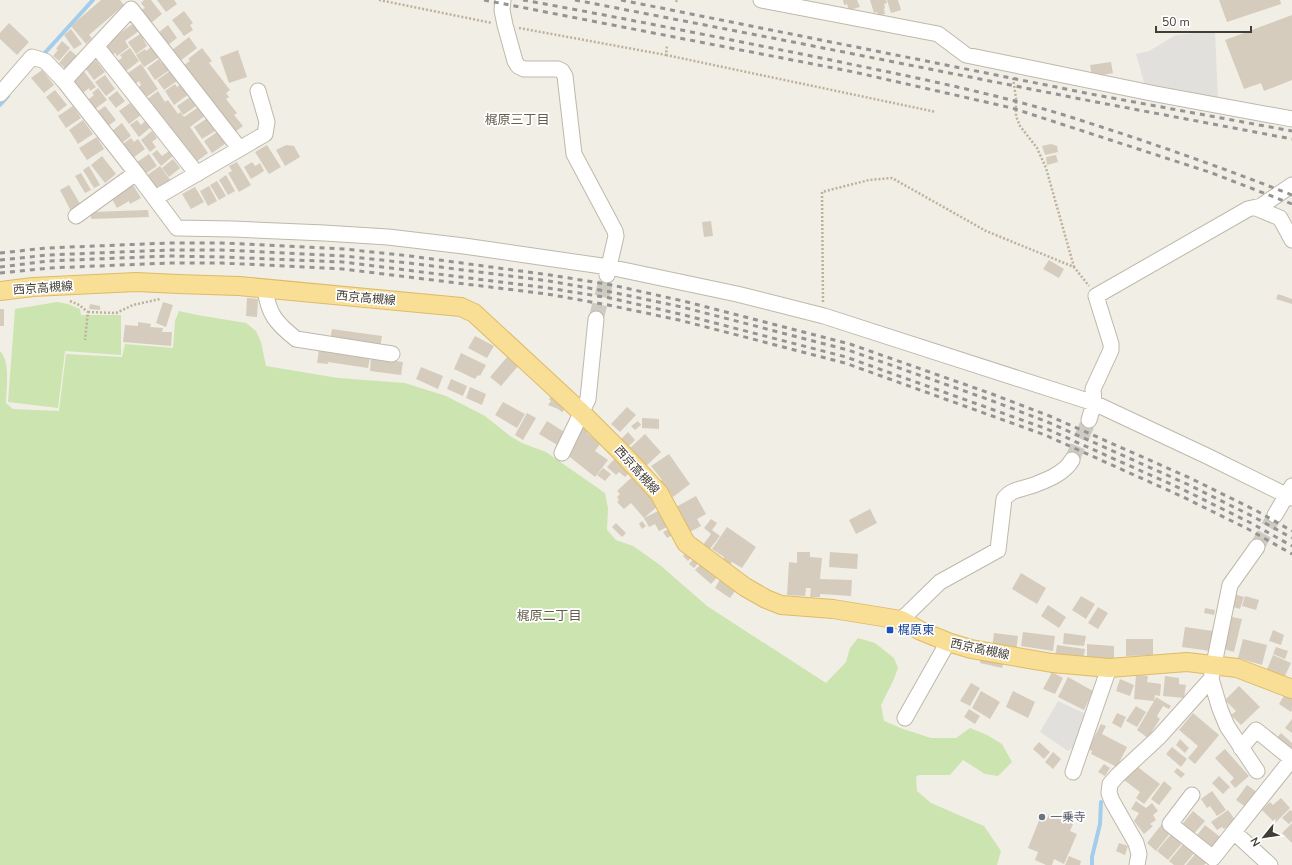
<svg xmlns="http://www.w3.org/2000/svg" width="1292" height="865" font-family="'Nunito Sans','Noto Sans JP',sans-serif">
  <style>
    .green { fill: #cce4af }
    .parking { fill: #e2e0dd }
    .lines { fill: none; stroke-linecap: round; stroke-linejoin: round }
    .stream { stroke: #a3cdec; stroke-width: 4 }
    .building { fill: #d5ccbe }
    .minor-tunnel { stroke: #cecbc2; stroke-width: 15; stroke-dasharray: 15 8; stroke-linecap: butt }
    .minor-casing { stroke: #bfb8ab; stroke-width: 17 }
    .major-casing { stroke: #debb67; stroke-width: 20 }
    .path { stroke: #bdb19a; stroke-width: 2.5; stroke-dasharray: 2 2; stroke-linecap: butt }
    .minor { stroke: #fff; stroke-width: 15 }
    .major { stroke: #f9de96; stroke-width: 18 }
    .rail { stroke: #949494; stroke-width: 3; stroke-dasharray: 5 5; stroke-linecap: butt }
    .transit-dot { fill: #1a4fb4; stroke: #fff; stroke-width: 1.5 }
    .worship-dot { fill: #6b7280; stroke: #fff; stroke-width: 1.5 }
    .labels { text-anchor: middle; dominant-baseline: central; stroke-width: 3.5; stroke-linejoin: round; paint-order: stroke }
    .street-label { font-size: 12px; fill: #433e35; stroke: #fff }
    .transit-label { font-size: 12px; fill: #164399; stroke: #fff; text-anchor: start }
    .worship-label { font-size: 12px; fill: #5b616d; stroke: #fff; text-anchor: start }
    .neighbourhood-label { font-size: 13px; fill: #665c4c; stroke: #fff }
  </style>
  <rect width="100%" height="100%" fill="#f1eee5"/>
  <path class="green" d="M57,302L68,304L80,309L81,315H121V355L65,351L58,408L8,402L15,309Z
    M179,311L197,315L246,323L256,331L261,342L266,366L338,378L405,383L446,396L485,416L510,436L522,443L546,452L605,493L608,508L607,530L616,540L633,546L660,565L707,606L826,683L846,662L850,648L858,638L875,643L894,658L898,668L894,679L881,705L884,721L903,729L931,738H956L970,728L987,735L1002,744L1012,762L998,776L985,774L963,760L950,775H919L916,777L917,791L931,803L984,826L1001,851L997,865H0V351C11,363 6,387 6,403L13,409L59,411L66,354L122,357L125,344L173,348L175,321Z"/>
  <path class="parking" d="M1215,31L1218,99L1145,86L1136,54L1149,51L1176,35Z
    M1058,701L1088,715L1074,748H1072L1068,751L1040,732Z"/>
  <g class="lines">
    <path class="stream" d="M42,56L93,0
      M0,105L8,96
      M1092,865V857L1100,824L1101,802"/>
  </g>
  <path class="building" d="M101,0H120L124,5L89,35L92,38L86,44L71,26Z
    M144,0H151L162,14L151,23L141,10L145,8L141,3Z
    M157,0H174L177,4L166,12Z
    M843,0H857L860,7L849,10L847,4L844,5Z
    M870,0H886L887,3L884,4L885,8L884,9L885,14L878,16L877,12L874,13Z
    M887,0H898L901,10L891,13Z
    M1219,0H1280L1281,4L1227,22Z
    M184,11L193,23L190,25L193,30L184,36L172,20Z
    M1292,15V80L1264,91L1261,83L1244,89L1225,40Z
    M9,23L29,42L17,55L0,39V33Z
    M134,23L139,31L125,41L129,47L117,56L115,53L110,56L105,48L109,45L107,42Z
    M168,25L177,38L168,45L158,33Z
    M71,29L82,44L74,49L64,35Z
    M143,32L146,37L143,39L147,46L136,54L128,42Z
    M189,37L197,48L180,61L172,50Z
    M62,41L70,48L59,61L53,56L58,50L56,49Z
    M154,45L161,56L144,67L136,55L145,49L146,51Z
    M130,48L139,61L125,72L117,61L122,58L120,55Z
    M202,48L212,61L209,63L230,90L226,93L229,97L226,99L237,113L234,115L243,126L235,132L184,65L190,61L188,59Z
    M70,50L79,58L66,69L59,63Z
    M238,50L247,77L229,83L220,57Z
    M159,59L161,63L165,60L171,69L155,80L147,68Z
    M96,60L105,72L94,80L85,68Z
    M1111,62L1113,73L1092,77L1090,65Z
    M141,64L158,89L145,98L138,88L141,85L139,81L133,86L125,75Z
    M173,69L180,79L164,90L157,80Z
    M42,70L54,85L44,93L31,78Z
    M83,70L96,87L90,91L89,88L83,93L74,81L79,76L78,75Z
    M105,75L115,89L106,96L95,82Z
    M182,83L189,94L174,105L165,91L175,84L177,87Z
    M98,88L107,100L95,109L88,100L94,95L92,93Z
    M55,90L67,105L58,112L46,97Z
    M117,91L125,101L116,108L108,98Z
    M158,91L165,102L168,100L178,114L180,112L184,117L200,106L206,115L190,127L208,153L193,164L146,100Z
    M193,95L199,104L183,115L177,106Z
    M130,103L141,115L129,124L119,111Z
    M73,106L81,118L66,128L58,116Z
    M105,106L116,120L108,126L97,112Z
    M206,119L215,131L202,139L194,127Z
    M83,120L93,134L78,144L69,130Z
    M137,120L141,125L146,120L151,127L139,137L130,125Z
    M122,123L131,136L122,143L112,131Z
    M152,131L157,138L152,142L156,147L150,152L141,140Z
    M217,132L225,144L212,153L204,141Z
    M97,137L104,149L87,160L79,148Z
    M131,138L134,142L138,139L145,149L133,158L123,144Z
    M1051,144L1057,146L1058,152L1045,155L1042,146Z
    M267,145L281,167L269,174L255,152Z
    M286,145L294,146L300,157L285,166L276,150Z
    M157,150L162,156L169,151L173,156L161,166L152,154Z
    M149,154L157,166L145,174L137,162Z
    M1056,155L1058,162L1047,165L1046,157Z
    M102,156L116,174L105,183L91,165Z
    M173,159L180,168L169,177L162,168Z
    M237,162L251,185L239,192L228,173L232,171L229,166Z
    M252,162L255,166L260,163L264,171L251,179L244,167Z
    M89,166L100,185L94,188L83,170Z
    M160,166L171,181L162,187L160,185L155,189L146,176Z
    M81,173L91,190L85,193L75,176Z
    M226,175L235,191L228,195L219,180Z
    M217,181L226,196L219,200L210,185Z
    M69,185L82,207L72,213L60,190Z
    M133,185L141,198L130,204L129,201L117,208L111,197Z
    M209,186L217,201L208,206L200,191Z
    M195,187L204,202L191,209L182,194Z
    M148,210L149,217L91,219V212Z
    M711,221L713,236L704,237L702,222Z
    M1049,260L1064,269L1059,278L1043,269Z
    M1278,294L1292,299V304L1276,299Z
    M247,298L258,299L257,317L246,316Z
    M163,302L173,305L166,327L156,323Z
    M90,304L100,306V310L89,309Z
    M0,309H4V326H0Z
    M138,322L151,324L150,327L163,328L162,332H172L171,346L123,342L125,325L138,326Z
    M332,329L382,336L380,348L330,341Z
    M475,336L494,346L487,358L468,348Z
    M319,350L370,357L368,368L328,362V364L317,363Z
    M461,353L486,365L480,376L478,375L475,379L454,369Z
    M508,356L519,365L501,386L490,377Z
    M371,358L403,362L401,375L370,371Z
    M421,367L443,376L438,389L416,379Z
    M451,379L467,386L463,396L447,389Z
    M470,387L486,394L482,405L466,398Z
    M554,394L568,406L562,412L558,409L548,405L551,401L549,399Z
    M503,402L525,414L517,428L495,415Z
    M627,407L636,415L620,432L611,424Z
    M527,413L536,418L523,440L515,435Z
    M642,418L659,419V429L642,428Z
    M547,421L566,433L559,446L539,434Z
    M581,421L590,428L587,433L600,444L595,451L608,460L595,477L566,454L578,438L572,434Z
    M638,421L641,425L635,430L631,426Z
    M628,432L635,440L628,447L621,439Z
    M645,434L661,452L644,468L628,450Z
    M669,454L690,484L673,497L669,491L666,492L659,482L662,480L651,466Z
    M617,456L631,471L625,477L619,472L616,475L607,467Z
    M603,468L611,474L605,481L597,475Z
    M632,477L658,506L644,518L631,503L624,509L617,502L619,500L617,497L620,494L617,491Z
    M696,496L706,514L697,519L701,526L688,533L676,507Z
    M870,509L877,523L856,534L849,520Z
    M660,510L669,526L659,531L655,524L649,527L644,518Z
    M711,519L717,523L712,530L720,536L709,550L703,545L711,534L704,528Z
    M642,521L646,526L642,529L639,524Z
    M616,523L626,533L622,537L612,527Z
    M672,527L676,533L667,538L663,532Z
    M727,527L756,547L742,568L732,562L730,565L723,560L724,557L712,549Z
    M688,550L694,554L688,561L683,556Z
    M797,552H810V557L822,558L820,579L852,580L851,596L820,594V597H810L811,588H806L805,596L787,595L789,562L797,563Z
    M830,552L858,554L857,569L829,567Z
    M696,556L701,560L694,568L689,564Z
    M703,562L719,575L711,584L695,570Z
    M1021,573L1046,588L1037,604L1012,589Z
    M722,576L738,587L730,598L715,588Z
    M1234,594L1244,597L1240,609L1230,606Z
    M1081,596L1095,604L1086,619L1072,610Z
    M1245,596L1259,600L1256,610L1242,606Z
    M1048,605L1066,617L1059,628L1041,616Z
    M1098,607L1108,613L1098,629L1088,623Z
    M1205,608L1215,610L1214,615L1204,613Z
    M1232,617L1242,619L1234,652L1224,649Z
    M1185,627L1213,631L1210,651L1182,647Z
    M1273,630L1284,635L1281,645L1269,641Z
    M1023,632L1055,636L1053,651L1021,646Z
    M994,633L1018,636L1016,651L992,648Z
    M1064,633L1086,636L1084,646L1063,644Z
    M1126,639H1153V655L1126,656Z
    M1243,639L1267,645L1262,665L1238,658Z
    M1087,644L1114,646V660L1087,659Z
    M1057,645L1085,649L1083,661L1055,657Z
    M1276,647L1288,651L1285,659L1273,654Z
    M981,655L1004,661L1002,668L980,663Z
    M1273,655L1291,663L1283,680L1266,672Z
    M1052,672L1063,678L1055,694L1043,689Z
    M1136,675L1148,676L1147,682L1161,684L1160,696L1155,695L1154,701L1156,697L1171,706L1169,709L1163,706L1157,716L1160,719L1148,738L1137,730L1154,701L1134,699Z
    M1165,676L1179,678V684L1186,685L1184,698L1163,696Z
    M1068,677L1093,691L1084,710L1058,697Z
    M1120,679L1134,685L1130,696L1116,691Z
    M971,683L980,688L970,706L960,701Z
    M1239,686L1260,707L1241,725L1231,715L1236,711L1225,700Z
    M981,691L1000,702L990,719L972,708Z
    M1013,691L1035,702L1028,718L1006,707Z
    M1285,694L1292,699V710L1291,712L1279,704Z
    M1136,706L1146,712L1137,727L1126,721Z
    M969,709L980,716L975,724L964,717Z
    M1117,713L1126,717L1121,728L1112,723Z
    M1193,713L1219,735L1195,764L1188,758L1198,746L1179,730Z
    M1292,719V733L1285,728Z
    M1101,724L1106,726L1102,734L1127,747L1117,767L1091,754L1092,751L1088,749Z
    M1281,733L1292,743V751L1274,741Z
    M1180,739L1189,748L1185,753L1176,745Z
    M1039,742L1050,752L1044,759L1033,749Z
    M1172,747L1187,759L1181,767L1166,754Z
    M1225,749L1249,776L1235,788L1230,782L1234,778L1215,758Z
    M1053,752L1061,759L1053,769L1045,762Z
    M1104,764L1110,768L1105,776L1098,772Z
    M1135,765L1160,784L1144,804L1136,798L1140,792L1124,780Z
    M1177,768L1185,774L1181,778L1174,772Z
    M1219,776L1230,787L1223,794L1212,783Z
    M1164,781L1172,788L1159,805L1151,799Z
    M1247,785L1258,793L1247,808L1236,800Z
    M1212,791L1226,810L1217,816L1210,806L1207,808L1201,799Z
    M1281,798L1290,808L1275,823L1262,810L1270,802L1273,805Z
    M1136,801L1146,808L1152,803L1158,811L1153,815L1156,820L1150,824L1153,826L1144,834L1134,821L1139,813L1131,809Z
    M1228,810L1236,821L1224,829L1222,827L1217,830L1211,822Z
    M1290,810L1292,811V821L1289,824L1282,818Z
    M1193,811L1205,821L1191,837L1180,827Z
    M1049,814L1073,824L1070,831L1077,834L1064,864L1054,859L1052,865H1046L1035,860L1038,852L1028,848L1040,818L1046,821Z
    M1292,823V843L1282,833Z
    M1162,824L1171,832L1156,851L1147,843Z
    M1205,825L1224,840L1218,848L1214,845L1210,850L1195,838Z
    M1172,833L1183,842L1168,860L1157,851Z
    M1119,843L1128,846L1125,855L1116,851Z
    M1184,843L1195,852L1184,865H1174L1169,861Z
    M1196,853L1207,862L1204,865H1186Z
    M1069,856L1081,861L1080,865H1065Z"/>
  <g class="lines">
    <path class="minor-tunnel" d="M596,319L607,277
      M1072,460L1089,420
      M1257,547L1275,515"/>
    <defs>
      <path id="minor" d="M503,0L502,10L505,25L515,61L518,66L524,69H558L562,71L565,76L574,154L615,231L616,236L607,275
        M761,0L938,34L966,55L1156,94L1292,119
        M97,47L197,174
        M0,94L32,57L45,61L64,81
        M239,148L131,9L64,81L136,173L177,228L233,229L324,233L388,237L464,246L609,267L737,294L824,316L1094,403L1207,456L1292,498
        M155,198L265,134L267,122L258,91
        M1256,208L1280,218L1292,240
        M76,216L136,173
        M265,288C268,314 276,323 296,339L392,354
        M1089,420L1094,403L1093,389L1111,350V344L1096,296L1248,209L1261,206L1292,185
        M562,453L588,399L596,319
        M1275,515L1292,486
        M901,620L940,582L998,550L1004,499C1011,489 1023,489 1034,485C1047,480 1065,473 1072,460
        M1211,679L1220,709L1227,726L1257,771
        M905,718L948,642
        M1241,748L1256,730L1292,759
        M1073,772L1109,668
        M1192,795L1170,824L1213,858L1292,759
        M1235,833L1270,865
        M1137,865L1139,854L1136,843L1112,801L1109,793L1110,784L1117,776L1159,737L1211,679L1230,585L1257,547"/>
      <path id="major" d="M0,291L33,287L136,282L178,284L239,286L461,307L474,313L581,412L623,454L659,493L686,543L745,587L766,599L781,605L833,609L901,620L921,631L948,642L971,649L1052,663L1109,668L1187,662L1237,668L1292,689"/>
    </defs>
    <use href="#minor" class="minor-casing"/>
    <use href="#major" class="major-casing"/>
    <path class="path" d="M379,0L492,23
      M676,2L677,0
      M519,28L666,55L667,45
      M666,55L936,112
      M1013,78L1016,98V116L1020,126L1037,148L1046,168L1074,267
      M70,301L79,305L88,312L85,340
      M823,302L822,192L869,180L892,178L986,231L1074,267L1089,286
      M88,312L116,313L133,305L160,299"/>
    <use href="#minor" class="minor"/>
    <use href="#major" class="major"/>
    <path class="rail" d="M484,0L854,72L1012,108L1212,173L1292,204
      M523,0C623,18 722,38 821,58C898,74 975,89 1051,111C1132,136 1213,164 1292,195
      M575,0L793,42L1096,102L1292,139
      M621,0L1096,95L1292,131
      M0,253L47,248L169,243H222L344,249L410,256L550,275L612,285L683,301L850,344L992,394L1052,417L1190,478L1257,511L1292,531
      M0,260L48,255L169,250H222L344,256L409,263L549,281L611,292L682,307L848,350L990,400L1050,423L1187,484L1254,517L1292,538
      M0,267L48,261L169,256L222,257L343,262L548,288L610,298L680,314L846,357L1047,429L1184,490L1251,523L1292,546
      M0,273L49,268L169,263H222L343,269L547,294L608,305L679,320L845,363L1045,435L1181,496L1248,529L1292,554"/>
  </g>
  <rect class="transit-dot" x="886" y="626" width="8" height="8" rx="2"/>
  <circle class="worship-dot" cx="1042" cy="817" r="4"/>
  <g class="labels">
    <g class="street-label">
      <text transform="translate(43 288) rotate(-4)">西京高槻線</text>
      <text transform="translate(366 298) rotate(5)">西京高槻線</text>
      <text transform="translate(637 470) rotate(48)">西京高槻線</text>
      <text transform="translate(980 649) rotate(12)">西京高槻線</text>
    </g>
    <g class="transit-label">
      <text x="898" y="630">梶原東</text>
    </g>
    <g class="worship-label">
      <text x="1050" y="817">一乗寺</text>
    </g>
    <g class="neighbourhood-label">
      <text x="517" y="120">梶原三丁目</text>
      <text x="549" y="616">梶原二丁目</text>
    </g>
  </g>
  <g transform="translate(1264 837) rotate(240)" stroke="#ffffff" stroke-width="3" paint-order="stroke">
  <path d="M0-3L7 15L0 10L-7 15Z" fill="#433e35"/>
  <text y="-6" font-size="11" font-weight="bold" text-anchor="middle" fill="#433e35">N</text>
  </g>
  <path d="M1156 26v6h95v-6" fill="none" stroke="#433e35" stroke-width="2"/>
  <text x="1162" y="26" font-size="12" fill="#433e35" stroke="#ffffff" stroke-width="3" paint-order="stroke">50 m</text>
</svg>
